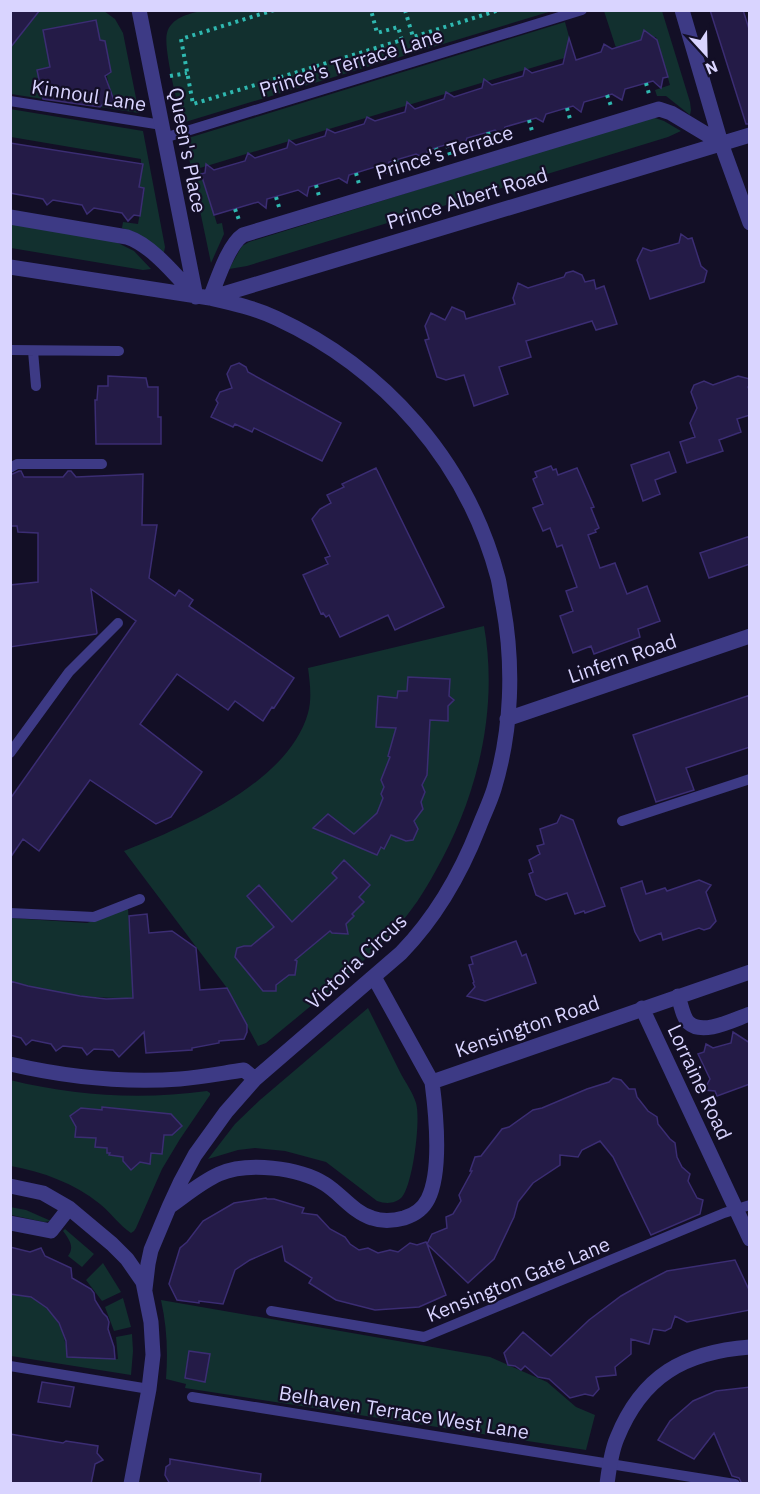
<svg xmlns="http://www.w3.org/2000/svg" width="760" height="1494" font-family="'IBM Plex Sans',sans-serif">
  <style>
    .green { fill: #12302f }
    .building { fill: #241b47; stroke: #3b2d73; stroke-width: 1.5 }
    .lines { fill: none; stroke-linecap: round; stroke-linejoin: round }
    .path { stroke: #2fb8b0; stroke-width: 4; stroke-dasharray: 3 4.5; stroke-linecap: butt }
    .service { stroke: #3d3a85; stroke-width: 10 }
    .minor { stroke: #3d3a85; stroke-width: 15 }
    .labels { text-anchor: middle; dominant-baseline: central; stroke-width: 4.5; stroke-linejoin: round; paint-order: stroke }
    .street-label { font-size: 20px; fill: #d9d4ff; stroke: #130f26 }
  </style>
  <rect width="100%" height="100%" fill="#130f26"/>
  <path class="green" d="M40,11H104L115,19L123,33L139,113L100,107L104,103H111L114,98L112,93H110L103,54L107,51L105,41L100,40L96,20L55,28L50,67L43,99L11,94L10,45L16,39H17Z
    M201,11V10L552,11L182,123C178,105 163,48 167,33C171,18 188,14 201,11Z
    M604,11H662L690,102L691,110L690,115L666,96H657L655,90L670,85L656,37L616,48Z
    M565,22L574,55L200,168L217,224L222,223L224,234L211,263L185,139Z
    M10,109L143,131L165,247L164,252H161L137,233L122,228L123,222L138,224L144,188L137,187L141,177L142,166L141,165V159L11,137Z
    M652,117L664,121L681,131L668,137L247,266L229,269L242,246L249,242Z
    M10,224L116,242L134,251L151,269L143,270L11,248Z
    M484,626C499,711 477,798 435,872C424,892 412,911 396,928C357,971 310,1006 266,1043L258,1046L227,988L124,851C185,827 289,782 308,713C312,699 310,683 308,668Z
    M128,908L133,998C91,999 50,994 11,981L10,918L87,923Z
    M368,1008C379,1030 390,1052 401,1074C406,1083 413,1093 416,1103C421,1119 413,1184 402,1197C395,1204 386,1204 377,1201L326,1162L285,1151L255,1148L238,1150L208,1159L235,1124L260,1100Z
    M10,1080C75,1096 141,1100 207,1091L210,1093V1095L180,1139L162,1169L136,1228L134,1231L131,1233C120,1226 111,1213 100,1204C74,1183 43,1172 11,1166Z
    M10,1207L26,1210L51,1221L44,1222L11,1215Z
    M65,1229L94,1254L82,1267L68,1256C75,1247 69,1239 63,1231Z
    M103,1263L121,1292L102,1301L86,1280Z
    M10,1293C17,1294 23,1295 29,1297C55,1305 65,1333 68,1357L118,1359L116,1337L132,1334L133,1351L131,1375L11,1356Z
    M123,1298L131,1327L114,1331L105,1307Z
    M161,1300L490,1357L547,1382L576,1407L595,1415L586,1450L185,1388L186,1384L166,1379C168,1352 167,1327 161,1300Z"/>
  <path class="building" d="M10,10H40L10,48Z
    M710,10H743L750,32V124H746Z
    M96,20L100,40L105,41L111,72L105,76L115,103H104L100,107L43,99L37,70L50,67L43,30Z
    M644,30L657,40L668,77L663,78L661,88L653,81L625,89L622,100L612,94L584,102L581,112L573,106L546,114L543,122L536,118L505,127L502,135L495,130L467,138L464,147L455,142L428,150L427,153L420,156L416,154L389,162L386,173L378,166L349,175L347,183L339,178L309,187L307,196L298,190L267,199L266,208L258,202L214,215L201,174L205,173L206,164L214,170L245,161L248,153L255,158L287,148L289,140L296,145L325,136L327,129L335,133L364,124L367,117L375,121L405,112L407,102L415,109L444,99L446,92L454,97L482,88L484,79L492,85L523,76L525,68L532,73L563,64L569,38L576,60L601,52L604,44L612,49L641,40Z
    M10,143L143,164L139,187L144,188L140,216L134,215L128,221L122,213L94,208L87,214L82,205L53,200L47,205L43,199L10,193Z
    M681,234L688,239L692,238L701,266L707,271L704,282L650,299L637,260L643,248L651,251L679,243Z
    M573,271L582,275L585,282L594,280L596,289L604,286L617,324L596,330L592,321L526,341L531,357L499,367L508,394L474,406L464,375L446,380L437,377L425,340L429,339L425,326L431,313L445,320L452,307L464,312L466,319L515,304L513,298L518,283L528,288L564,277L566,273Z
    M239,363L246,367L248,372L341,423L322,461L254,428L252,432L235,424L233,427L211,417L218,403L216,400L220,392L232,388L227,374L231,366Z
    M108,376L146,378L148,387H158V417H161V444H96L95,400H97L98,386H108Z
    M738,376L750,379V384L748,387L750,392V415L737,419L741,432L719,440L723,451L687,463L680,442L695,437L690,423L697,408L691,392L694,385L704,381L713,385Z
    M669,452L676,472L655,480L660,494L643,501L631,465Z
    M551,466L553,470L556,469L558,475L577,468L594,507L591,508L599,528L595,530L596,532L588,535L600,568L615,563L627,594L647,586L660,621L638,629L640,637L594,654L591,646L573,653L560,616L573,611L566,591L577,587L562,545L557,547L550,528L543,531L533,508L543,504L533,479L537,477L535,472Z
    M376,468L444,607L395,630L388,615L340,637L329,615L326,617L323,613L321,614L303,575L328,564L325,558L330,556L312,519L320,509L331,503L327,495L344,487L342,484Z
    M19,471H21L24,477H63L68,471H71L76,477L143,474L142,525H157L149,578L175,596L179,590L193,600L189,606L294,678L274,708L272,707L263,721L235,701L228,710L177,674L140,724L202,772L171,817L156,824L90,780L39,851L23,839L10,858V799L136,621L91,589L97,633L96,634L10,647V585L38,582V533L18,532L17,526H10V475Z
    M750,536V564L709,578L700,553Z
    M408,677L450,679L449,696L454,700L448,706V721L430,720L427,775L422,785L425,792L421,802L423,809L414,821L418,829L413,840L406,841L391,835L384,849L381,847L377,855L313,828L328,814L354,834L377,813L383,798L381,794L384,787L381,780L390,757L388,756L396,728L376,727L378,696L397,698L398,691H407Z
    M750,695V747L686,768L694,790L656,802L633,735Z
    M561,815L573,820L605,906L585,913L584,911L575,914L567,893L546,900L536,895L529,874L533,872L529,860L540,854L537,846L544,844L540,829L557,823Z
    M344,860L370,885L359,897L364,902L352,914L354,916L346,924L348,934L332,933L330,931L295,960L297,961L295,975H289L276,985V991H263L235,957L237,948L244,946H251L274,927L247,896L259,885L292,922L337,878L332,873Z
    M699,880L711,885L706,892L716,921L710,928L704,930L699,928L663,940L661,933L640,941L635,932L621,888L642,881L646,894L665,888L667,891Z
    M147,914L149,933L172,931L196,948L200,990L227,988L247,1025V1032L244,1039L219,1041V1043L192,1048V1050L146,1053L144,1032L119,1057L113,1050L94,1049L87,1055L82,1048L63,1046L56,1051L51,1044L32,1040L26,1045L21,1038L10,1035V981L28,986L80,996L106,999L133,998L129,916Z
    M516,941L522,956L526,954L536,983L485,1001L467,996L475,987L473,983L474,982L469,965L473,964L471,957Z
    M733,1032L750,1043V1084L717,1096L715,1091L704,1090L710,1079L698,1054L704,1052L706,1044L713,1048L731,1043Z
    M613,1078L621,1080L629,1089H635L637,1097L648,1111L657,1117L658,1124L670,1139L675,1143L677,1157L682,1167L690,1174L688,1181L697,1198L703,1200L700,1214L651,1235L613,1157L600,1141L582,1150L578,1157L560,1155V1165L533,1183L518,1202L514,1217L494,1259L468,1283L427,1244L446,1295L419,1307L375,1310L336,1300L309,1283L312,1278L285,1261L282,1246L250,1260L235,1270L223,1304L199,1301V1303L177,1300L169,1284L180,1248L187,1242L203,1221L234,1203L266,1198L267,1199H274L304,1208L302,1213L317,1215L330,1229L345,1237L350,1244L359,1250L368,1248L378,1253L390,1250L398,1252L410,1243L417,1245L426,1242L427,1244L432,1234L447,1228L446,1217L453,1214L461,1201L459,1195L472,1171H470L475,1157L481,1156L502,1129L509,1127L533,1110L542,1108L587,1089L609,1082Z
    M102,1107L171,1114L182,1126L172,1135H164L162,1154L151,1153L150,1164L140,1162L131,1170L123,1161V1157L109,1155L110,1153H107V1148L95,1147L96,1138L75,1137L76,1127L70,1116L81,1108L102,1110Z
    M10,1247L30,1252L41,1248L45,1256L71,1268L72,1278L91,1289L94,1293L95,1300L103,1313L107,1317L109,1322L108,1329L114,1347L115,1359L67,1357L66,1341L59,1323L47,1308L31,1297L10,1294Z
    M735,1260L750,1292V1310L687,1322L675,1316L671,1328L665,1331L653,1329L649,1344L631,1339V1354L615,1367L616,1375L596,1377L599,1389L593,1396L585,1394L570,1398L549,1379L538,1377L525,1366L521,1370L515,1366L508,1365L504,1353L523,1332L551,1356L589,1320L621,1296L642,1284L667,1271Z
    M189,1351L210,1354L205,1382L185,1378Z
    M42,1382L74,1387L70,1407L38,1402Z
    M750,1387V1484H742L739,1478L732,1476L714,1433L694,1459L658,1440L670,1421L693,1401L716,1391Z
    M10,1434L63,1443L66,1441L98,1446L97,1453L103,1460L95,1464L91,1484H10Z
    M170,1459L261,1474L260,1484H170L165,1475L166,1467L170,1464Z"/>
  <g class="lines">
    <path class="path" d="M274,10L181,39L193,104L402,40L398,27L377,33L371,10
      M405,10L413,37L499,10
      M170,76L187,73
      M646,83L649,94
      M607,95L611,106
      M567,108L570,119
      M529,120L532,131
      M488,132L491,143
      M447,145L450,155
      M436,148L440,159
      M396,160L399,171
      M356,173L359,184
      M316,185L319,196
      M276,197L279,207
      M235,209L239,220"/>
    <path class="service" d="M10,101L162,125
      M164,138L582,10
      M10,350L119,351
      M33,351L36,386
      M10,468L17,464H102
      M10,753L69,672L118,623
      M622,821L750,779
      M10,913L94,917L140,899
      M271,1311L424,1337L724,1213L750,1205
      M10,1366L149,1389
      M192,1397L735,1484"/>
    <path class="minor" d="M139,10L196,297
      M682,10L721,143L750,223
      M10,217L127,237C152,245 178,278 196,297
      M10,267L210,298L750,135
      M507,719L750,636
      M374,977L432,1082L750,972
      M678,996C681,1004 683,1018 689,1023C703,1036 735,1019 750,1014
      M642,1008L750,1239
      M10,1064C66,1077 123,1083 180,1079C202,1077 223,1073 244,1070L255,1079
      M10,1186L43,1193L69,1208L112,1244L127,1259L143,1282L151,1322L153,1355L149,1389L131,1484
      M169,1207C185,1196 201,1182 219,1174C247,1162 298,1167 325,1184C341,1194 353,1212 372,1218C383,1222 393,1221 404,1218C414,1215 423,1209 428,1199C442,1171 436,1113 432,1082
      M10,1223L51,1231L69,1208
      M145,1289L148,1264L151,1250L169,1207L181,1181L195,1155L226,1112L255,1079L401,953C436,917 461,873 479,827C484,814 490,802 494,789C512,730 514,665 503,605C501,596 500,586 498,578C467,461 384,368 276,318C255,308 232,303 210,298C217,281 228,245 243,235L659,109L671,113L721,143
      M607,1484C609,1469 611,1452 617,1438C642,1376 684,1352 750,1347"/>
  </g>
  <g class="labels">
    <g class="street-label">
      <text transform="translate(351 62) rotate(-17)">Prince's Terrace Lane</text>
      <text transform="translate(89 95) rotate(9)">Kinnoul Lane</text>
      <text transform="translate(188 150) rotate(79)">Queen's Place</text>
      <text transform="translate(444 152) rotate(-17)">Prince's Terrace</text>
      <text transform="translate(467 198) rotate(-17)">Prince Albert Road</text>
      <text transform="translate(622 658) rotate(-19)">Linfern Road</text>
      <text transform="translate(356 961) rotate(-43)">Victoria Circus</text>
      <text transform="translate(527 1026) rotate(-19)">Kensington Road</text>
      <text transform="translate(700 1082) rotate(65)">Lorraine Road</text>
      <text transform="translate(518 1279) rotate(-22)">Kensington Gate Lane</text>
      <text transform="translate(404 1412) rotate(9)">Belhaven Terrace West Lane</text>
    </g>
  </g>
  <rect width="760" height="1494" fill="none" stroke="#d9d4ff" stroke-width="24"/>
  <g transform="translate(706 54) rotate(158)" stroke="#130f26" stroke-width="4.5" paint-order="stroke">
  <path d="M0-4.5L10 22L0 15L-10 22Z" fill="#d9d4ff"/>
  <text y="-9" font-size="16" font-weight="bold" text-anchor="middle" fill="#d9d4ff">N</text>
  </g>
</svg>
